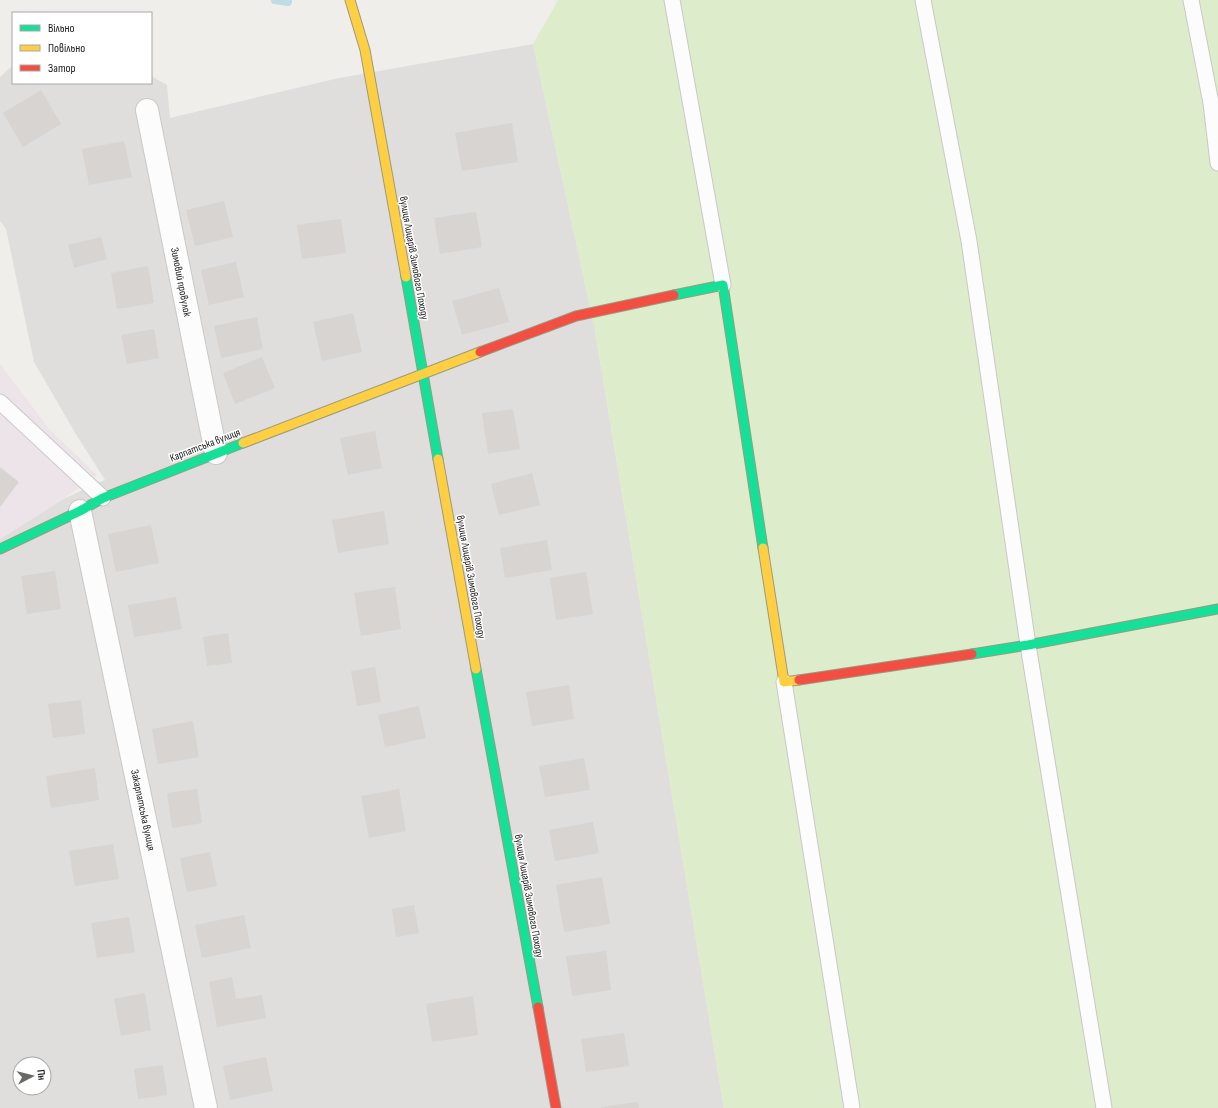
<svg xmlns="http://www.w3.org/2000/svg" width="1218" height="1108" font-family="'Sofia Sans Condensed',sans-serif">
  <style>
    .residential { fill: #dfdedc; fill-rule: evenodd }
    .industrial { fill: #ede4e9 }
    .grass { fill: #ddeccb }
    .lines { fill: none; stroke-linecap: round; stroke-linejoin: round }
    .stream { stroke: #bfdbe3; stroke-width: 8 }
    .building { fill: #d7d4d2 }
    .lane-casing { stroke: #c9c8c7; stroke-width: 17 }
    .street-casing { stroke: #c9c8c7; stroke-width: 24 }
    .fast-casing { stroke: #999a82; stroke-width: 11 }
    .slow-casing { stroke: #999a82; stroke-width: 11 }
    .jam-casing { stroke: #999a82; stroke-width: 11 }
    .lane { stroke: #fdfcfc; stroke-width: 15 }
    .street { stroke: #fdfcfc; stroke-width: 22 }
    .fast { stroke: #16e098; stroke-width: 9 }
    .slow { stroke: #ffcf43; stroke-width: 9 }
    .jam { stroke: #f24e42; stroke-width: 9 }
    .labels { text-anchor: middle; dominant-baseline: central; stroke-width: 3; stroke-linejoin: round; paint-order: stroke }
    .street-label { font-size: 11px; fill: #222; stroke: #fff }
  </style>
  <rect width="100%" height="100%" fill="#f0eeeb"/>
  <path class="residential" d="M533,44L594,325L724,1108H0V539L63,499L105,480L77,436L34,362L6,229L0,221V77L13,65V83H151V76L167,85L170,118L339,78ZM20,1064H44V1088H20Z"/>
  <path class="industrial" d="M0,364L50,430L97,475L63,499L0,539Z"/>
  <path class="grass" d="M558,0H1218V1108H724L594,325L533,44Z"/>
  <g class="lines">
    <path class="stream" d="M275,0L288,2"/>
  </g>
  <path class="building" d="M41,90L61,124L23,147L3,113Z
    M512,123L518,162L462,171L455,133Z
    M124,141L132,177L89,185L82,149Z
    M224,201L233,237L195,246L186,210Z
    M476,212L482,247L440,254L434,218Z
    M341,219L346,253L302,259L297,225Z
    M101,237L107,259L74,268L68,245Z
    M236,262L244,297L209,305L201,270Z
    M148,266L154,303L117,309L111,273Z
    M499,288L509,322L462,335L452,301Z
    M353,313L362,352L322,361L313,322Z
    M257,317L263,349L221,358L214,326Z
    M154,329L159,358L127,364L121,335Z
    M262,357L275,388L235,404L223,373Z
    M513,409L520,449L488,454L482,413Z
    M375,431L382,468L348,475L340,438Z
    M0,467L19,482L0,507Z
    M532,473L540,505L499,515L491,484Z
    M384,511L389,544L338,553L332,520Z
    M151,525L159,563L116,572L108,534Z
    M547,540L552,570L505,578L500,548Z
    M55,571L61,609L27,614L21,576Z
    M586,572L593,614L556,620L550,578Z
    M395,587L401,629L361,636L354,593Z
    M176,597L182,629L134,637L128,605Z
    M228,633L232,663L207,666L203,637Z
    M375,667L381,702L357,706L351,671Z
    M569,685L574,719L532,726L526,692Z
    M81,700L85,734L53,738L48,704Z
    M419,706L426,738L385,747L378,715Z
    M193,721L199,757L158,764L152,729Z
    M584,758L590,790L545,797L539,766Z
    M95,768L99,800L51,808L46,776Z
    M197,789L202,823L172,828L167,793Z
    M399,789L406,831L369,838L361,796Z
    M593,822L599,853L555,861L549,830Z
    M113,844L119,879L75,886L69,851Z
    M210,852L217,886L187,892L180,858Z
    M602,877L610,924L564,932L556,885Z
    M414,905L419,933L396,937L392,909Z
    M244,915L251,948L202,958L195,925Z
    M129,917L135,952L97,958L91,923Z
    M606,951L611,990L572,996L566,956Z
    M232,977L236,999L262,995L266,1018L217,1027L209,982Z
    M145,993L151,1030L121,1036L114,999Z
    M473,996L478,1035L432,1042L426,1004Z
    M624,1033L629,1066L586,1072L581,1039Z
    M266,1057L273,1091L230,1100L223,1066Z
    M163,1065L167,1095L138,1099L134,1069Z
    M638,1102L639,1108H601V1107Z"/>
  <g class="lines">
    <defs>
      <path id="lane" d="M672,0L723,285
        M923,0L969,241L1028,645L1104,1108
        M1191,0L1211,103L1218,163
        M0,402L103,498
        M784,682L852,1108"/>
      <path id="street" d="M147,110L216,453
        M80,511L206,1108"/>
      <path id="fast" d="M406,277L438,459
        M674,295L723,285L763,548
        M0,549L80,511L103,498L243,443
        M972,654L1028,645L1218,609
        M476,669L538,1007"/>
      <path id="slow" d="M350,0L365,50L406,277
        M243,443L480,352
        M438,459L476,669
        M763,548L784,682L799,680"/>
      <path id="jam" d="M480,352L576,316L674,295
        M799,680L972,654
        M538,1007L556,1108"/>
    </defs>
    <use href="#lane" class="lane-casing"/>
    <use href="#street" class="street-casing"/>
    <use href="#fast" class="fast-casing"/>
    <use href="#slow" class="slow-casing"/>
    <use href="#jam" class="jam-casing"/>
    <use href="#lane" class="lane"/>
    <use href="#street" class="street"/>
    <use href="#fast" class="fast"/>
    <use href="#slow" class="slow"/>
    <use href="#jam" class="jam"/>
  </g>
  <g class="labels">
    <g class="street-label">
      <text transform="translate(414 258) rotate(80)">вулиця Лицарів Зимового Походу</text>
      <text transform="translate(181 282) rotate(79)">Зимовий провулок</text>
      <text transform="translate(205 445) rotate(-21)">Карпатська вулиця</text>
      <text transform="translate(471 577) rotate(80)">вулиця Лицарів Зимового Походу</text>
      <text transform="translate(143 810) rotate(78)">Закарпатська вулиця</text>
      <text transform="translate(529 896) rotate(80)">вулиця Лицарів Зимового Походу</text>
    </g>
  </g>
  <rect x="12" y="12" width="140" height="72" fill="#ffffff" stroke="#a7a7a7"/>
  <rect x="20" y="25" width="20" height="6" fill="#16e098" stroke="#a7a7a7"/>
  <text x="48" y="32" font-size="12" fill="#222222">Вільно</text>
  <rect x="20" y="45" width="20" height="6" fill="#ffcf43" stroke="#a7a7a7"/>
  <text x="48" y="52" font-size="12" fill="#222222">Повільно</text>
  <rect x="20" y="65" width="20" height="6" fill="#f24e42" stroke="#a7a7a7"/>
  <text x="48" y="72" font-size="12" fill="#222222">Затор</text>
  <g transform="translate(32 1076) rotate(83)"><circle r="19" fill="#ffffff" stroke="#a7a7a7"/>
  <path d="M0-3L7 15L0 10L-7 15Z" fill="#6a6968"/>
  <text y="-6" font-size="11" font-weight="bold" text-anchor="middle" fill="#222222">Пн</text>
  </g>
</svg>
